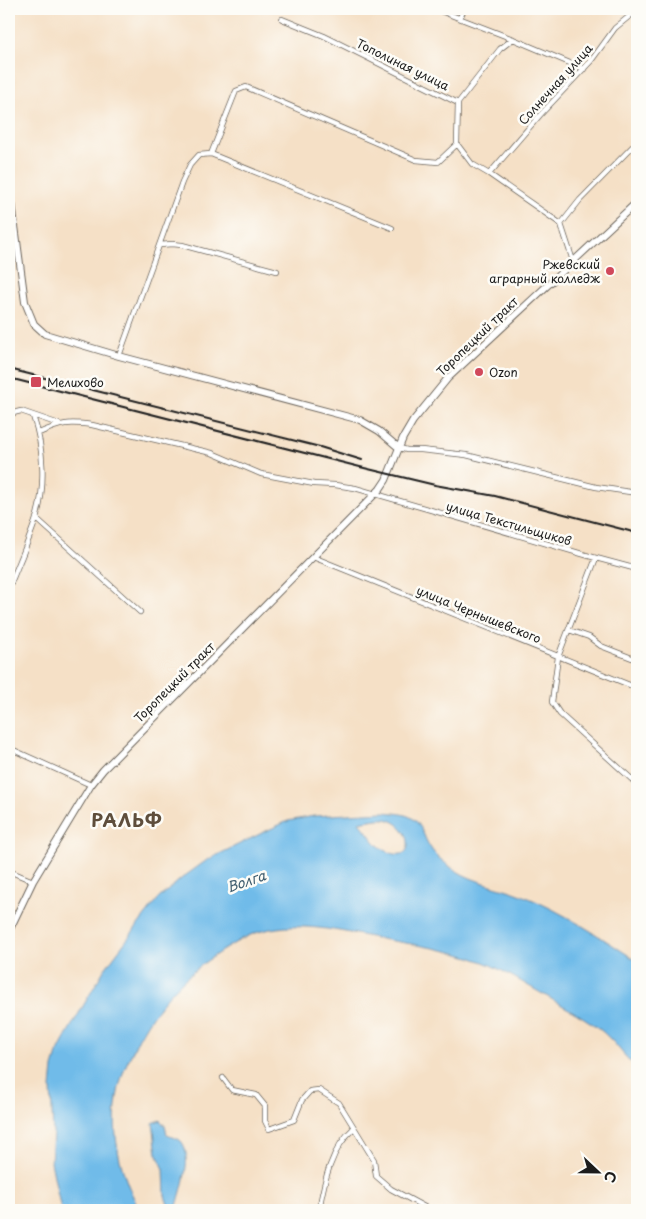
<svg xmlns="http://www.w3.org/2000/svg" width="646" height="1219" font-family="'Playpen Sans',sans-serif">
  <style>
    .water { fill: #70bbe9; stroke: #466c82; fill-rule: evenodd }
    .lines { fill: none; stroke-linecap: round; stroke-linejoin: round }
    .street-casing { stroke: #686158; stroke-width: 6 }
    .secondary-casing { stroke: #686158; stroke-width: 8 }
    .street { stroke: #fff; stroke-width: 4.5 }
    .secondary { stroke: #fff; stroke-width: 6 }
    .rail { stroke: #1c1c1c; stroke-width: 2 }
    .poi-dot { fill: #d1495b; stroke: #fdfcf7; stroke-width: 2 }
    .labels { text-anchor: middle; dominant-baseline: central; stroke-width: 5; stroke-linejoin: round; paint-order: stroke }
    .street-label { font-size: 12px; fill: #1c1c1c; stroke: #fdfcf7 }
    .poi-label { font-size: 12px; fill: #1c1c1c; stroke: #fdfcf7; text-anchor: start }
    .water-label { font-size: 14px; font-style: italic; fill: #3e5c6e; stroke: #fdfcf7 }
    .district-label { font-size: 18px; font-weight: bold; letter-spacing: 1px; fill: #5e4e3c; stroke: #fdfcf7 }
  </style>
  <rect width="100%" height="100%" fill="#fdfcf7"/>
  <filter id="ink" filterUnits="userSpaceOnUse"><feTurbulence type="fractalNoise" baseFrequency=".02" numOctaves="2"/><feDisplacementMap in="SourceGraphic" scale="10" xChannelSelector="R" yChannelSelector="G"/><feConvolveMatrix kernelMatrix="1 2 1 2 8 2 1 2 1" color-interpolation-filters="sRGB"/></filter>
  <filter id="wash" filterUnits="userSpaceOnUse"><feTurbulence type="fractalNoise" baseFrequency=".0096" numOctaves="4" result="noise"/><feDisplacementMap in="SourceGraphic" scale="20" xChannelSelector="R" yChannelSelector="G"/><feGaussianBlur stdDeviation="1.12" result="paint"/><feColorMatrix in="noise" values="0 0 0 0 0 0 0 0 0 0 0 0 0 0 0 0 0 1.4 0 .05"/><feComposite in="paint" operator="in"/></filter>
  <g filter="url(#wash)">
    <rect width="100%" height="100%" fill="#f5e0c6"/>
    <path class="water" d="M383,812C392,813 404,813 412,818C423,825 423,837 430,847C435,856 446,864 455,870C475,883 500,886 522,895C563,912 601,937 637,961V1068C624,1057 616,1043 603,1032C587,1018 566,1008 548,997C526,985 504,970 481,961C451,950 418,945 387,940C347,933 303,920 262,931C250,934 238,941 228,947C188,971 155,1004 135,1046C132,1054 127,1062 124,1070C107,1118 116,1167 140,1210H61L51,1162L53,1133L51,1088L53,1067L57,1054L68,1032L104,970L144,917L159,898L182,878L207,860L266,831L288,821L314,816ZM370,820C376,819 383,818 389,820C414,827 417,869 383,849C373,843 367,830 359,822Z
      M160,1120L165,1126L167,1135C172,1137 178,1138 181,1141C194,1156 180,1193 176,1210H170L165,1196L164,1169L157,1154L153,1123Z"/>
  </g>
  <g filter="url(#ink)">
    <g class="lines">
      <defs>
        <path id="street" d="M438,10L513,39L584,69
          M460,18L464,9
          M282,19L324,36L458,103L457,144L472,164L489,174L561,224L573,261
          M458,103L500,49L513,39
          M211,154L236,91L246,87L416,160L438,162L457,144
          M489,174L540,115L591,61L615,28L637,10
          M561,224L580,200L637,142
          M160,245L172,244L182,245L277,271
          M119,356L182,182L190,165L199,155L211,154L392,228
          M9,416L13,413L21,411L59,424
          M39,433C62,423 67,422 92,425L212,453L261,474L314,484L335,485L355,488L596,558L637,569
          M399,448L407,450H421L466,455L596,487L637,493
          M36,518L140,612
          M313,557L637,688
          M596,558L558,657L552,702L560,714L637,784
          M9,588C18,565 28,543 36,519C46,487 44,448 33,416
          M569,630L589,637L601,646L637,660
          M9,748L91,785
          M9,871L33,881
          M223,1078L232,1090L256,1095L265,1106V1121L269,1129L294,1120L302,1100L310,1091L319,1090L339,1103L374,1160L376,1176L391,1189L430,1210
          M319,1210C324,1182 331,1148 354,1128"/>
        <path id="secondary" d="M9,180L25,302L34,324L45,334L119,356L360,420L379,431L399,448
          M9,931L33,881L91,785L103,770L380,489L386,480L403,438L413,421L448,378L637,202"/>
      </defs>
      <use href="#street" class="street-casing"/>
      <use href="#secondary" class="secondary-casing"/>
      <use href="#street" class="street"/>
      <use href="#secondary" class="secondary"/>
      <path class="rail" d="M9,369L320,447L362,460
        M9,378L360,467L435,485L495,496L637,533"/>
    </g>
  </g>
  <g class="poi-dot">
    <circle cx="610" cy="271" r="5"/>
    <circle cx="479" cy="372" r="5"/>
    <rect x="30" y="376" width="12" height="12" rx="2.5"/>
  </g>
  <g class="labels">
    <g class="street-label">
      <text transform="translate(403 64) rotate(26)">Тополиная улица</text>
      <text transform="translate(555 84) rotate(-48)">Солнечная улица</text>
      <text transform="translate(477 336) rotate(-44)">Торопецкий тракт</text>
      <text transform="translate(509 523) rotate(16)">улица Текстильщиков</text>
      <text transform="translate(479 614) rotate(22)">улица Чернышевского</text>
      <text transform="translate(174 682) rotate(-45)">Торопецкий тракт</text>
    </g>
    <g class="poi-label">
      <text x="600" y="264" text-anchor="end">Ржевский<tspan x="600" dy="14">аграрный колледж</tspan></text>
      <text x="489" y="372">Ozon</text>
      <text x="47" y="382">Мелихово</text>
    </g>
    <g class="water-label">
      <text transform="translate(246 881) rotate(-19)">Волга</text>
    </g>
    <g class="district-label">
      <text x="127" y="819">РАЛЬФ</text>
    </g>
  </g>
  <rect width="646" height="1219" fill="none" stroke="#fdfcf7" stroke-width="30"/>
  <g transform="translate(598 1172) rotate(112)" stroke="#fdfcf7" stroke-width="4" paint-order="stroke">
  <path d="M0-4L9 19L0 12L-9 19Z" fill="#1c1c1c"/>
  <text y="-8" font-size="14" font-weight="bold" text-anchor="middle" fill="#1c1c1c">С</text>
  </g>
</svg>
